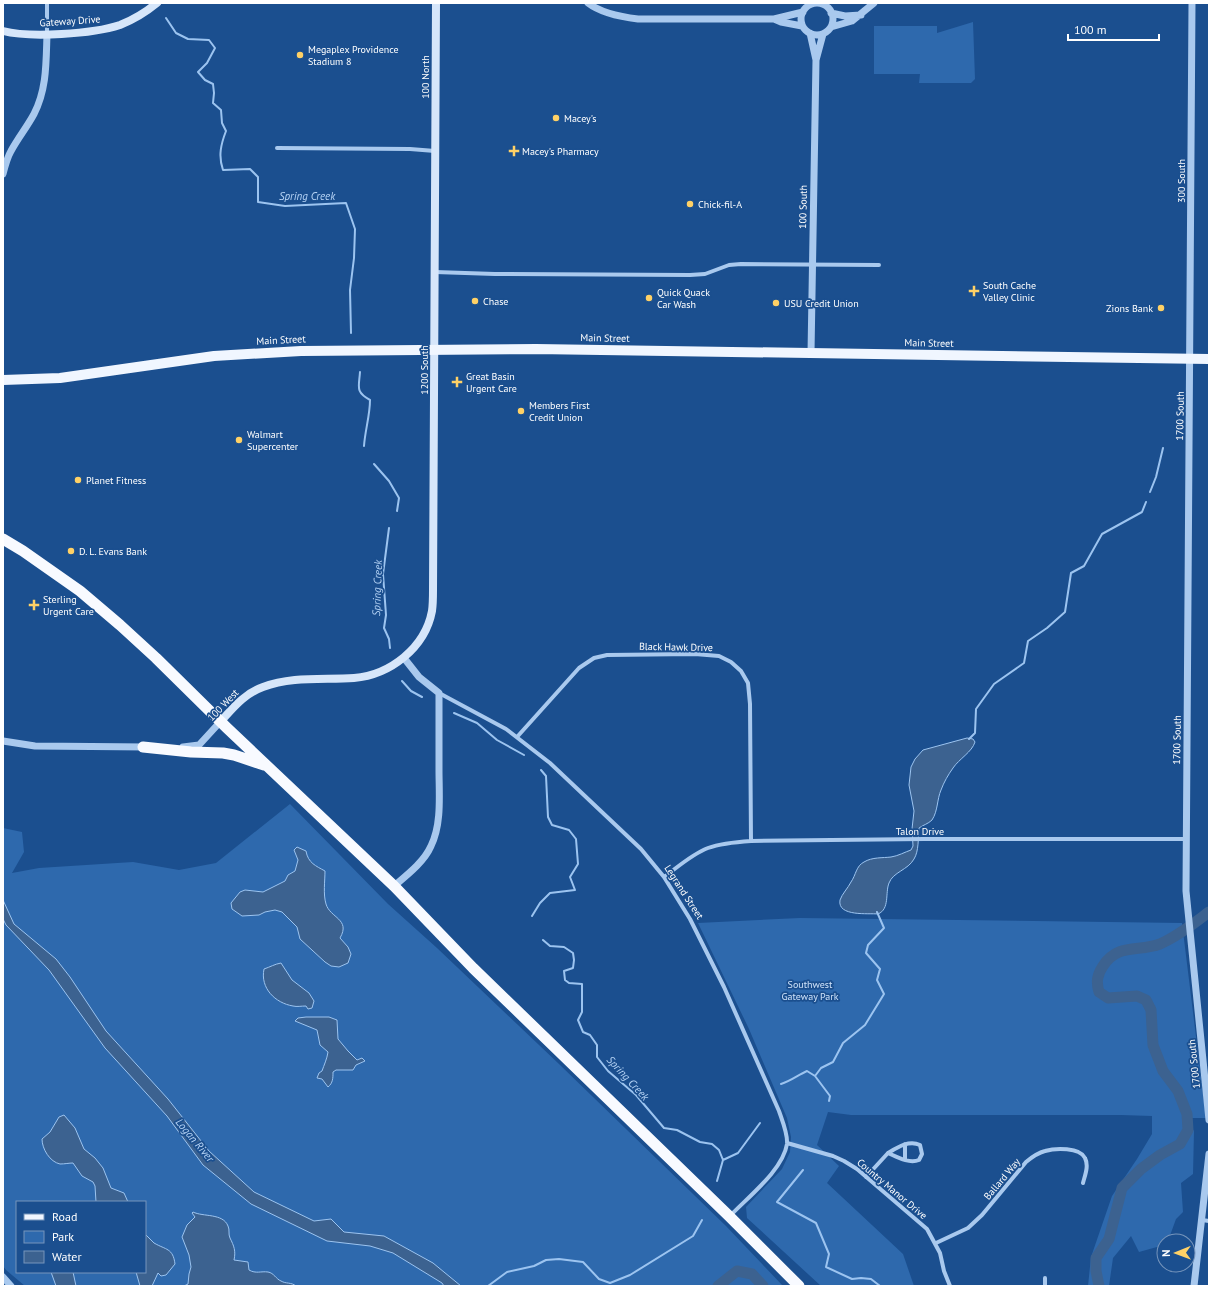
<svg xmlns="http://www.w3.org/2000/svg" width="1212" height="1289" font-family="'PT Sans',sans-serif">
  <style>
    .green { fill: #2e69ad; fill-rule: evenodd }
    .water { fill: #3c6290; stroke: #9cc4f0 }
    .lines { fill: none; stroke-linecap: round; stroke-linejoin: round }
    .stream { stroke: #9cc4f0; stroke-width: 2 }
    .river { stroke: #3c6290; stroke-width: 11 }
    .minor { stroke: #a9c9ee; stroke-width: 4 }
    .tertiary { stroke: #a9c9ee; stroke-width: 7 }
    .secondary { stroke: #d6e6fa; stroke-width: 8 }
    .primary { stroke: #f0f6ff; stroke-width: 10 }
    .trunk { stroke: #f8faff; stroke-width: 11 }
    .poi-dot { fill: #ffd166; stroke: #1b4f8f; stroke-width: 1.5 }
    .labels { text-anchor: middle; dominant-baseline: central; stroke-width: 3.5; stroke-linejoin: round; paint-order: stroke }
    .street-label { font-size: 10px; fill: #fff; stroke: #1b4f8f }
    .poi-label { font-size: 10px; fill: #fff; stroke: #1b4f8f; text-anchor: start }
    .park-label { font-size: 10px; fill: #cfe3fa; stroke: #1b4f8f }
    .water-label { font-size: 11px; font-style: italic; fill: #b5d3f5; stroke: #1b4f8f }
  </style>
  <rect width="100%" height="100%" fill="#1b4f8f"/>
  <path class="green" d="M973,22L975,79L971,83H919L920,74H874V26H937V33Z
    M290,804L388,904L437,948L559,1064L726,1226L783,1286H25L6,1270L3,1266V828L22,832L24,852L12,873L39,868L133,862L179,870L216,863ZM17,1202H145V1272H17Z
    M800,918L1182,923L1206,1118H1185L1194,1131L1193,1174L1181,1183L1183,1212L1176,1219L1168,1241H1164V1245L1139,1252L1131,1236L1113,1258L1109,1286H1088L1091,1257L1112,1196L1137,1159L1152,1134V1116L1121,1115H851L828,1112L817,1145L839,1166L827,1183L903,1254L914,1286H821L747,1218L746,1207L782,1169L790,1152L791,1137L787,1118L749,1029L698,923Z"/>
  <path class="water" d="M967,738L973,739L975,742C972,752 959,759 953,768C948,775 944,782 941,790C937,799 938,811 932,820C928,824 923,825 919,828C918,838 919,851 914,859C908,870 893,872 889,883C885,893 890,909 878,914C869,913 837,917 840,900C842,894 848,888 851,882C856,875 856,866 864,862C872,857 883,858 891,857C898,856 905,852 911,850L913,846L912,829L914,811L909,785L911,767L915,759L923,750Z
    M297,847L306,851C308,863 316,866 325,871C325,881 323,894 326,904C330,918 351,919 340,938L348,947L351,954L348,963L339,967L331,966L325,962L300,939L297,927L282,912L275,910L265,912L259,915L242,916L232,909L231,903L240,892L245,890L263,892L285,881L288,875L295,871L298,860L294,850Z
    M3,900L14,924L56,959L70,977L106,1031L168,1099L209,1151L254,1192L314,1221L331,1219L344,1232L384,1236L433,1263L461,1286H444L442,1283L393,1253L370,1246L327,1241L251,1204L203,1165L167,1116L105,1048L49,970L6,925L3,919Z
    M281,963L292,980L309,993L314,1001L312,1008L308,1009L306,1006C301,1006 297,1007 293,1006C275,1003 260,988 264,969C270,967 275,964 281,963Z
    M306,1017H329L337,1020L338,1039L348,1051L357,1060L362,1058L365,1061L356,1065L353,1070H336L333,1072C333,1078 333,1083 328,1087L322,1079L317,1078L319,1073L322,1071C324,1065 327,1059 328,1052L320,1045L317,1030L295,1021L298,1018Z
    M64,1115L75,1128L84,1149L95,1158L103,1168L111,1188L124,1193L128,1202H96L95,1186L93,1182L82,1176L73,1163C69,1163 65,1164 60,1164C50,1162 42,1149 42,1139L50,1132L59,1117Z
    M193,1212C203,1217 223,1213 228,1226C230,1230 228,1234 230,1238C234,1246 236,1251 234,1260L248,1262L249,1270C256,1274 261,1271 268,1272C274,1273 276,1279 281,1281C286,1284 291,1282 296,1286H184L188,1284L189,1274L191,1267L189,1255L182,1237L187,1225L195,1217L192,1213Z
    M145,1234C148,1237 151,1240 154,1243C166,1250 173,1248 175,1264L166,1275L161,1276L158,1273L152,1286H140L136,1272H145Z
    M51,1272H73L76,1286H56Z"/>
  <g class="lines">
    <path class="stream" d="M166,18L176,33L188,39L209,40L215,48L207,63L198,72L205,80L213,84L214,93L213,103L221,110L222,123L226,131C221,144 218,156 223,170L250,169L258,177V202L285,206L346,203L355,229L354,258L350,290L351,333
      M360,372C359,387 355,392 370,400C370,415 365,431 364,446
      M374,464L389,481L399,498L397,511
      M1150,492L1156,477L1163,448
      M389,528L383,574L386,615L384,628L389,639L390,648
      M402,681L411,691L422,697
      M454,713L477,723L497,740L524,755
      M969,739L975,733L976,709L994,684L1024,663L1028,641L1047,628L1065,612L1071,573L1084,566L1102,534L1142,512L1146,502
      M532,916L540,903L550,893L575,890L570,877L578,864L576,839L569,830L552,825L548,817L546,776L541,770
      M543,940L550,946L564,947L573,953L574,960L573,968L564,971L565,980L569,983L582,984V1012L578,1020L583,1032L590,1035L597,1045V1057L608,1071L636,1095L664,1128L677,1130L700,1142L712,1144L719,1150L723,1160L717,1181
      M815,1076L830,1096L829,1101
      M781,1084C791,1081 798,1075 807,1071L815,1076L821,1068L833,1062L843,1043L865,1025L884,994L877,980L880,969L866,953L868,945L884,928L877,912
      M723,1160L738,1153L760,1123
      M803,1170L777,1202L816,1223L829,1254L826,1267L852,1279L861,1278L871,1279L880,1286
      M488,1286L507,1272L534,1266L546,1260L559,1259L583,1262L599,1279L610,1283L630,1275L693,1236L702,1220"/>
    <path class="river" d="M718,1286L737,1271L752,1274L763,1286
      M1099,1286L1096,1271V1258L1109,1239L1122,1188L1141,1169L1160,1155L1180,1144L1188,1130L1187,1114L1178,1091L1163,1071L1153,1045L1151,1010L1146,1000L1137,996L1108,998L1099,992C1096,982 1097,975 1103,966C1118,943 1138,952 1160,944C1178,936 1193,924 1209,912"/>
    <path class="minor" d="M47,3V34
      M277,148L410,149L435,151
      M435,272L495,274L690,275L705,274L729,265L741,264L879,265
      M439,693L506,729L550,763L641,849L664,877L690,919L724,987L779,1111C782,1120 788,1134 787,1144C783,1170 748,1197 730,1216
      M517,737L579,668L594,658L607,655L695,654L719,656L731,662L741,671L748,683L750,704L751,841
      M664,877C678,867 692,854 708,848C722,843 736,842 751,841L924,839H1186
      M787,1143L833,1156L844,1161L857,1169L927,1229L940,1253L944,1271L950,1286
      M905,1160V1144
      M866,1177L888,1153C897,1157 909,1164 919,1160L922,1154L920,1145C909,1140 898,1147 888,1153
      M1202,1220L1209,1221
      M936,1243L968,1228L982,1215L1026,1162C1032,1157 1037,1153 1045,1151C1055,1148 1080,1147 1085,1158C1089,1166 1085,1175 1083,1183
      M1045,1286V1278"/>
    <path class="tertiary" d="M588,3C601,13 621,17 638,19H774L781,22L802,26
      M1192,3L1186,891L1209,1120
      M801 19a16 16 0 1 1 32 0a16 16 0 1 1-32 0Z
      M831,13L845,16L861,15
      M774,19L803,12
      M831,27L852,21L874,3
      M810,33L816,60
      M3,174C5,166 7,158 11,151C18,138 27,127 34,114C47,89 46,62 47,34
      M811,353L816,60L823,34
      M3,741L35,746L147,747
      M183,747L199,745L221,721
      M394,886C407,875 424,862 431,846C442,824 439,794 439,770C439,744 439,719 439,693L419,677L404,658
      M3,1277L11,1286
      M1194,1286L1209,1154"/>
    <path class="secondary" d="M3,31C30,38 93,34 120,25C133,20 146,12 157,3
      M221,721C234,707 244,694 263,687C292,676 323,680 354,678C390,675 425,648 432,611C433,604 433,597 433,590L436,3"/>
    <path class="primary" d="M3,380L60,378L214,356L301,351L536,349L1209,359"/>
    <path class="trunk" d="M3,539L23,551L80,591L120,625L156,658L227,728L394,886L473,968L729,1216L799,1286
      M143,747L191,752L223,753L234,755L264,765"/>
  </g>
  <g class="poi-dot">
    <circle cx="300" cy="55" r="4"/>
    <circle cx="556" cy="118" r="4"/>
    <path d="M512 145h4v4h4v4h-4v4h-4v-4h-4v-4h4z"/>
    <circle cx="690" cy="204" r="4"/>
    <path d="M972 285h4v4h4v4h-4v4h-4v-4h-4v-4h4z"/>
    <circle cx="649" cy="298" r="4"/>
    <circle cx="475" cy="301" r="4"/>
    <circle cx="776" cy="303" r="4"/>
    <circle cx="1161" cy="308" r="4"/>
    <path d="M455 376h4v4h4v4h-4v4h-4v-4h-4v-4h4z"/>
    <circle cx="521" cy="411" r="4"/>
    <circle cx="239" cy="440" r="4"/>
    <circle cx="78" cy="480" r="4"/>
    <circle cx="71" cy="551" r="4"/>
    <path d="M32 599h4v4h4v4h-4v4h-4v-4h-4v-4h4z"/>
  </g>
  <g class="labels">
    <g class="street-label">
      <text transform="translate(70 21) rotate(-4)">Gateway Drive</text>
      <text transform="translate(425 77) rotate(-90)">100 North</text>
      <text transform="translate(1181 181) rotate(-90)">300 South</text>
      <text transform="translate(803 207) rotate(-89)">100 South</text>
      <text transform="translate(605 338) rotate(1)">Main Street</text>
      <text transform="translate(281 340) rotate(-3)">Main Street</text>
      <text transform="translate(929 343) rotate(1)">Main Street</text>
      <text transform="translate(424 370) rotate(-90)">1200 South</text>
      <text transform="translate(1180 416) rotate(-89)">1700 South</text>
      <text transform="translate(676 647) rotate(1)">Black Hawk Drive</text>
      <text transform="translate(223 705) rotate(-46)">100 West</text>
      <text transform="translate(1177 740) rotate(-89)">1700 South</text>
      <text x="920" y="831">Talon Drive</text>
      <text transform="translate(684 892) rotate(57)">Legrand Street</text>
      <text transform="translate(1194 1064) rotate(-96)">1700 South</text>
      <text transform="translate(1002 1179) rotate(-50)">Ballard Way</text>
      <text transform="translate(892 1189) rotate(40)">Country Manor Drive</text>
    </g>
    <g class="poi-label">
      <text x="308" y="49">Megaplex Providence<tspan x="308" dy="12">Stadium 8</tspan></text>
      <text x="564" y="118">Macey's</text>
      <text x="522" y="151">Macey's Pharmacy</text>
      <text x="698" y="204">Chick-fil-A</text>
      <text x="983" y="285">South Cache<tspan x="983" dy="12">Valley Clinic</tspan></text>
      <text x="657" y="292">Quick Quack<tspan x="657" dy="12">Car Wash</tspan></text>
      <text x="483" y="301">Chase</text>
      <text x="784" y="303">USU Credit Union</text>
      <text x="1153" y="308" text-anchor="end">Zions Bank</text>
      <text x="466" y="376">Great Basin<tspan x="466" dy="12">Urgent Care</tspan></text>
      <text x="529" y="405">Members First<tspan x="529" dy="12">Credit Union</tspan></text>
      <text x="247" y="434">Walmart<tspan x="247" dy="12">Supercenter</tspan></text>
      <text x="86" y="480">Planet Fitness</text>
      <text x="79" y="551">D. L. Evans Bank</text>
      <text x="43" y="599">Sterling<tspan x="43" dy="12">Urgent Care</tspan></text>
    </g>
    <g class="park-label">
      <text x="810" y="984">Southwest<tspan x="810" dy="12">Gateway Park</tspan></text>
    </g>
    <g class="water-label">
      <text x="307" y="196">Spring Creek</text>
      <text transform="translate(377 588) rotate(-88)">Spring Creek</text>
      <text transform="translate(628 1078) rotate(47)">Spring Creek</text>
      <text transform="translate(195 1140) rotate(50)">Logan River</text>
    </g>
  </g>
  <rect width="1212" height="1289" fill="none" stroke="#ffffff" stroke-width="8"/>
  <rect x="16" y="1201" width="130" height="72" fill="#1b4f8f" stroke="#7695bc"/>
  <rect x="24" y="1214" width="20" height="6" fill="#f0f6ff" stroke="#7695bc"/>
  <text x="52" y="1221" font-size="12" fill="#ffffff">Road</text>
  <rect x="24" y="1231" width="20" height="12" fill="#2e69ad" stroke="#7695bc"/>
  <text x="52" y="1241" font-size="12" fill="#ffffff">Park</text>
  <rect x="24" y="1251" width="20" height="12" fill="#3c6290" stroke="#7695bc"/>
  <text x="52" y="1261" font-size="12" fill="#ffffff">Water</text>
  <g transform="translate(1176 1253) rotate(269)"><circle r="19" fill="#1b4f8f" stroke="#7695bc"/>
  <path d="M0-3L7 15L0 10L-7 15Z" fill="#ffd166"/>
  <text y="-6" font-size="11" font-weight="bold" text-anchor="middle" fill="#ffffff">N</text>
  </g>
  <path d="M1068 34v6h91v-6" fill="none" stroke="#ffffff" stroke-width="2"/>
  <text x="1074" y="34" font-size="12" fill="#ffffff" stroke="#1b4f8f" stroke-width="3" paint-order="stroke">100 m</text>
</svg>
